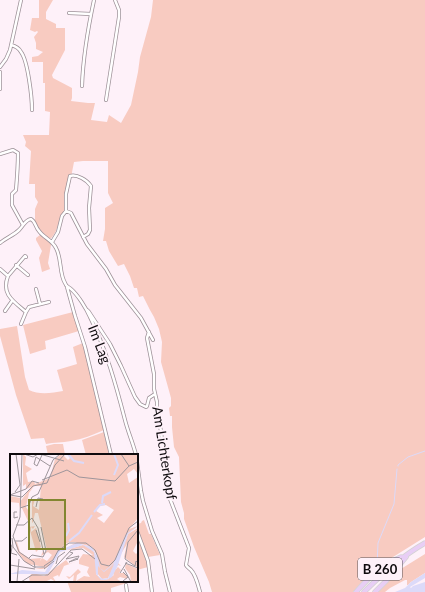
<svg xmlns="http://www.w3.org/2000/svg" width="425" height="592" font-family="Lato,sans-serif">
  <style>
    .green { fill: #f8cbc1 }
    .water { fill: #dcdaf9 }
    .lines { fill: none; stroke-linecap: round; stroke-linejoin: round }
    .stream { stroke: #dcdaf9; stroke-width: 1 }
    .minor-casing { stroke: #9d9198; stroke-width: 4 }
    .primary-casing { stroke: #d4d3d4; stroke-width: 5.5 }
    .minor { stroke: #fff; stroke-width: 2.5 }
    .primary { stroke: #e8cef5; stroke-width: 4 }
    .labels { text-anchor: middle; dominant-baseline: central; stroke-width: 4; stroke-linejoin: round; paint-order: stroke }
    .shield { fill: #fef1f9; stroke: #575054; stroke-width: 1 }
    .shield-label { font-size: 13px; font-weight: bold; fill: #0f0b0e }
    .street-label { font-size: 14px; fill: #0f0b0e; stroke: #fef1f9 }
    .inset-river { fill: none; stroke: #dcdaf9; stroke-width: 2 }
    .inset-road { fill: none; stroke: #9e959b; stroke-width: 1 }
    .view { fill: #828630; fill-opacity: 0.15; stroke: #828630; stroke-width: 2 }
    .inset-edge { fill: none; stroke: #0f0b0e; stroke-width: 2 }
  </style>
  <rect width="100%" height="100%" fill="#fef1f9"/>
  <path class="green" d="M39,0H53L46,12V19L56,24V28H65V50L52,75L53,78L72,88V98L71,101L88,103H95L91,120L107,122L109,115L121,123L131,105L138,72L140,57L151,17L153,0H425V537L393,557L369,574L353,592H212L209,582L194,547L184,519V513L181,502L179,457L174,447L172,427V416H170L169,408L171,406V398L161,362L162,342L159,329L154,317L150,310L143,296L139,297L137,288H134L130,276L124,264L118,266L109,251L106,241H103L105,229V208L113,203L108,193V161H83L74,162L68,193L67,209C57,216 60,231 50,239L42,233L34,221L35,219V209L38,202L35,197V184H29L31,151L25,146L26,142L23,135H49L50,112L45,111V83H43V62H32V57L38,56L43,52L36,49V43L34,37L38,32L37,31L35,32L30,30L32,18H39Z
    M40,235L51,243V245L48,263L50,269L42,272L39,258L42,251L36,240V238Z
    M73,312L79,331L45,341L46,349L30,354L23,325Z
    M17,326L25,377L29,390C39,395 52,393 63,391L57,370L77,364L73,347L83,343L104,430C93,435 82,439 71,441C62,443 54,442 46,444L44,438L31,439L16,395L0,336V329Z
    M104,432L109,455H86L82,440Z
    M54,444H63L65,455H48L46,446Z
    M144,520L149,534H151L160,555L148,557L137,528V524L141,523L142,521Z
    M137,534L147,561L148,567L137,570Z
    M425,554V573L411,582L408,585H407V580H405L390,588L385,592H378L396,572Z
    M67,581H127V583L111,588V592H71Z"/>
  <path class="water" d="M425,573V578L410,587L411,588L413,586L425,582V592H395L405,588L411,582Z"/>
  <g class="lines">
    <path class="stream" d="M398,466V465L408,457L425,451
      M377,567L378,543L394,504L397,469"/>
    <defs>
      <path id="minor" d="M69,13L91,14
        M11,45C15,46 19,48 21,52C28,61 32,98 32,110
        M0,67L6,59L10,50L21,0
        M0,72V89
        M82,86C83,58 88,28 94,0
        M106,100L119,17V10L115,0
        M0,154L13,150L18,153C18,165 17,178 16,190L12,194V205L23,225
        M66,211V194L70,176C77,174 87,180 91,186L89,208L90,230L88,234L83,237
        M52,242L58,232L62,216L66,211L71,213L72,215L87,244L106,269L115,285L141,318L153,340
        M0,243C6,238 14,235 19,230C24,225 25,220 31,219C36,222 35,227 39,231C44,238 52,240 56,248C62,259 59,273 65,283C66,287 69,287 71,289C78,295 86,308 90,317C106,349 116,385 125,420C128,432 133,443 136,455
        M16,265L28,275
        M0,269L8,276C1,294 13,301 26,312L21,324
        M8,276L25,256L26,257
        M67,287L75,316L85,347L111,455
        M36,289L40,304
        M87,310L89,312L110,344L121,366L135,397L140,404L146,407L147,406L149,398L155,394
        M5,311L12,301
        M26,312L29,307L49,302
        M149,332L147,338L154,374V389L157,402V413L161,431L164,463L170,499L189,548L186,565C187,567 189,568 191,570C196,575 198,585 200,592
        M137,462L141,491L143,501L152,531L162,554L165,572L170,592
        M137,531L148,561L152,592
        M126,585L127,592"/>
      <path id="primary" d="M356,592C369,577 384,564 401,557
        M364,592C383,573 402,556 425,543
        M375,592L386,581L406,557"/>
    </defs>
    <use href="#minor" class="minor-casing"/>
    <use href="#primary" class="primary-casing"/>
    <use href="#minor" class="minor"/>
    <use href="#primary" class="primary"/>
  </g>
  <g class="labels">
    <rect class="shield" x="358" y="558" width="44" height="22" rx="3"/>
    <g class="shield-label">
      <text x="380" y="569">B 260</text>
    </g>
    <g class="street-label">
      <text transform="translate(100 344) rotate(69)">Im Lag</text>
      <text transform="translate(165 453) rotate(81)">Am Lichterkopf</text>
    </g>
  </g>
  <g transform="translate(10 454)">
    <rect width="128" height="128" fill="#fef1f9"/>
    <path d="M13,0L16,3L15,11L22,15L16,19L18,28L24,27L25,30L40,24L45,5L51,0H55L54,2L58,6L60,4L57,0H128V20L124,15L117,20L119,29L128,23V64L119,75L128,72L115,82L107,102L108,108L99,124L104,121L103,120L108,109L111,112L108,111L105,116L108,113L111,116L109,119H114L117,122V125L110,123L107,125L112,128H63L64,121L59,125L56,122L60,123L68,115L71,118L67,121L66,127L74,122L80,123L77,118L79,113L69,110L64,112L69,110V106L73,100L83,101L73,94L56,96L73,91L82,95L86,102V120L92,126L99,125V124L107,108L98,124L92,125L87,119V101L82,93L68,89L63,92L60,93L55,95L67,88H59L52,92L59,89L47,100L48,97L42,110L44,109L40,114L41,111L33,115H25L35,113L18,110L25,114L16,109L8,98L5,87L7,88L10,98L20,105L31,104L30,107L32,104L37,107L42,101L38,98L31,102L33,97L35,99L37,96L28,59H25L23,68L22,69V45H25L23,52L29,56L31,32H24L19,39L16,53L18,56V67L10,50L9,54V49L0,48V42L10,44V48L21,33L16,35V30L13,32ZM96,51L104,56L94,69L87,64L93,61L86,57L90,52ZM25,72L23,75L21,73V78L26,74L31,93L26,98L19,73ZM128,74V87L123,97L126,100L128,98L127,113L114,103L117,90L109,103L118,80ZM56,106L59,110L68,107L54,112L49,123L48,121L43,123L46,128L41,125L35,128H20L19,124L22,119L20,118L0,120L19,118L34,122ZM116,110L128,115V128H121L120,121L115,114Z" fill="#f8cbc1" fill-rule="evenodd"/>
    <path d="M128,72L118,80L108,111L102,123L96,126H91L86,120L84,98L73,91L50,98L38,120H0L12,116L35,118L48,97L67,89L82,93L88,104L90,114L94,117L103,110L116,80ZM104,110L98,124L93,125L88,122V112L94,118Z" fill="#dcdaf9" fill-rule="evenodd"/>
    <path class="inset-river" d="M58,0L64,7L74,9M104,21L108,11L104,0M92,49L93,42L101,38M84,58L90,51L95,50M56,82L59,76L58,69M59,87L69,79L82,61"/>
    <path class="inset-road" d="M12,0L10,63L3,82L9,98L24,108L25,114M14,0L23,3L28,0M30,0L54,7M111,0L119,12M26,3L24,10L27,12L32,1M26,3L40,12M32,26L57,16L69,23L105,27L119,12L128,8M5,38L10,31L6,0M0,41L16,35L22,27L29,29M0,41L12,43L23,32L37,29L45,11L55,0M26,53L28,44L33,45M10,54L19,51L22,43L28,40L43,6L50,0M7,58H4V64L8,63M6,71H14L22,64L28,74L34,100M26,76L30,88M128,76L118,88L115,105L125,112L126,107L128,109M2,84L3,93L14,107L24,113H35M5,87H12L17,83M0,89L2,93L1,99L7,101M48,97L59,89H76L85,96L91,110L99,112L105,106L119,74L128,67M60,98L63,99L56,105L69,102L67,106M19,104L22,101L33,103L36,97L31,73M67,104L59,108L68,105M115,109L128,114M46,110L48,103L55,98M0,111L25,115M34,112L43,106L49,95M34,115L44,107M114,115L121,128M110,119L117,108M113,127L118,123L113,118M7,128L9,105M11,128L22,121H38L61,96L72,95L85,105"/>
    <path class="view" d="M19,46H55V95H19Z"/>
    <rect width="128" height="128" class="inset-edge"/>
  </g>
</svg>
